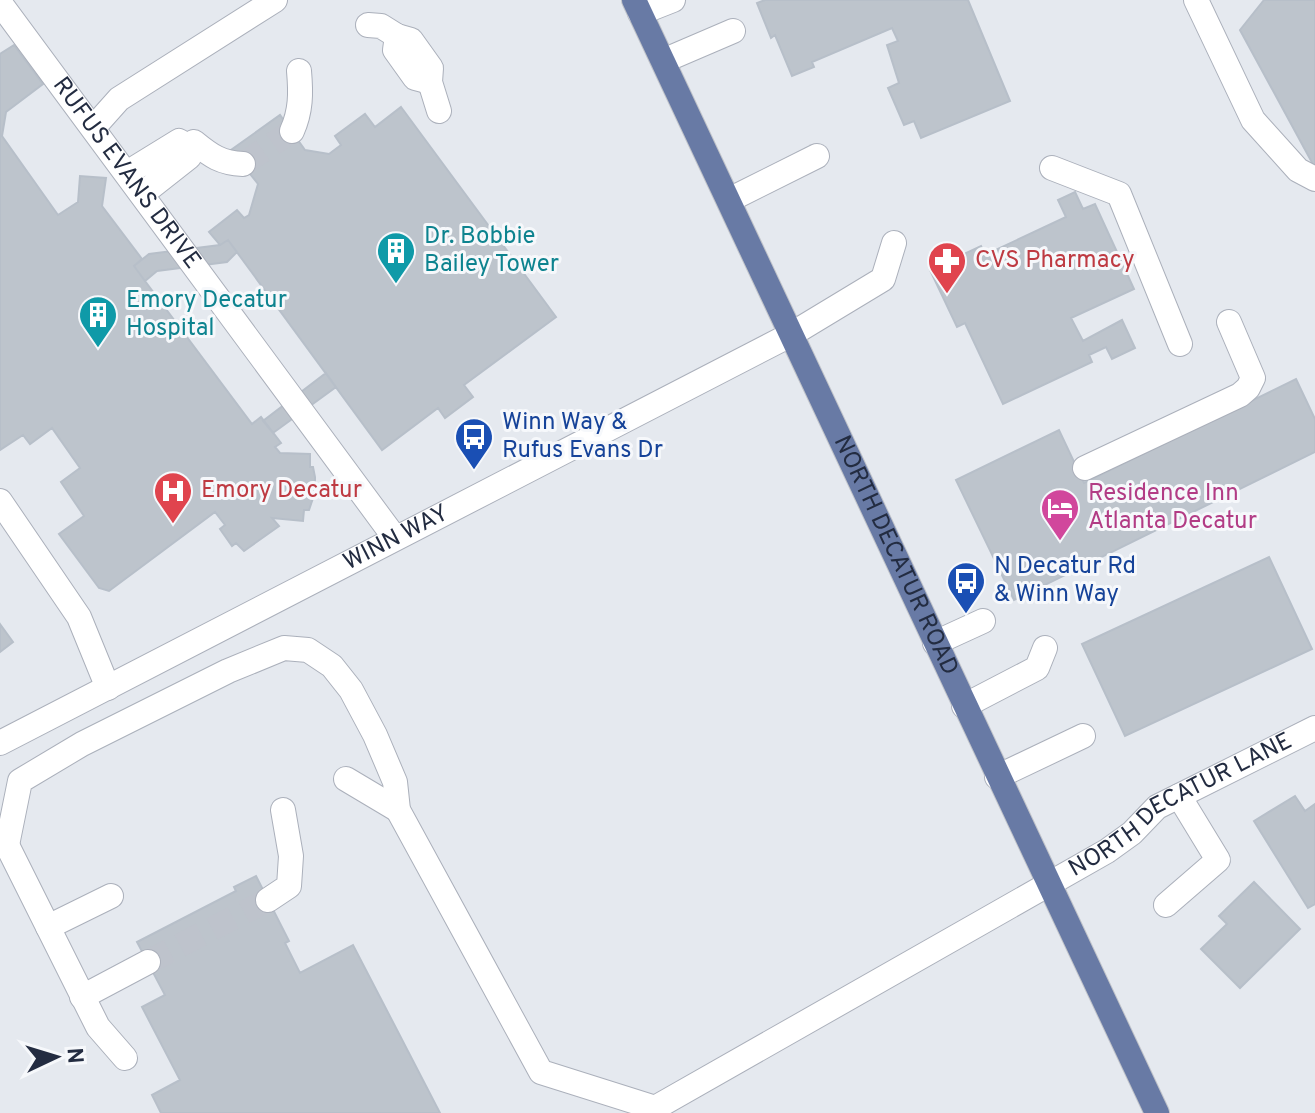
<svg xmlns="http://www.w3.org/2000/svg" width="1315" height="1113" font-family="Overpass,sans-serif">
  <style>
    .building { fill: #bdc4cc; stroke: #b7bfc9; stroke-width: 2 }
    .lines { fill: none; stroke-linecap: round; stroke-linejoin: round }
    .minor-tunnel { stroke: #bec3cc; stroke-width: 24; stroke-dasharray: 24 12; stroke-linecap: butt }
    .minor-casing { stroke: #abb0bb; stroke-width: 26 }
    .major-casing { stroke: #c1c4ca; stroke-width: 26 }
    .minor { stroke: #fff; stroke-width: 24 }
    .major { stroke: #687aa5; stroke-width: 24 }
    .labels { text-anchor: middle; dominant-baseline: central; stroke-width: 6; stroke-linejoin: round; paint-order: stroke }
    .street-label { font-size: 24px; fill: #232c41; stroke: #f6f8fb }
    .culture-label { font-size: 24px; fill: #0d838f; stroke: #f6f8fb; text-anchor: start }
    .health-label { font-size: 24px; fill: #be3a42; stroke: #f6f8fb; text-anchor: start }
    .transit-label { font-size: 24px; fill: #164399; stroke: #f6f8fb; text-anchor: start }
    .hotel-label { font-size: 24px; fill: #b23c85; stroke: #f6f8fb; text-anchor: start }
  </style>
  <rect width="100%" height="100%" fill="#e5e9ef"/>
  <path class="building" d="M765,0H968L1010,101L921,138L914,121L904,125L888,88L899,83L887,45L898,41L892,28L812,62L814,67L792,76L775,35L771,38L757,3Z
    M1264,0H1315V168L1240,30Z
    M14,45L43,84L6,112L2,136L58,215L78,202L80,176L106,178L102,206L142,259L134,266L145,281L252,424L261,417L281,443L275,447L280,453L310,454V467H313L315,477V492L309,510H304L303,521L272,518L279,526L244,551L236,543L232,546L220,529L225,525L215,512L109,591L99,588L59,534L84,516L61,482L80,468L52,428L30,444L23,435L0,450V54Z
    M401,107L556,317L464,385L473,397L445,418L438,408L382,450L228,240L220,245L209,232L237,210L244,218L249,215L258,184L231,150L280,115L305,150L329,154L341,145L335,136L365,114L375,127Z
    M401,107L556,317L464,385L473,397L445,418L438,408L382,450L228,240L220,245L209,232L237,210L244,218L249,215L258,184L231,150L280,115L305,150L329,154L341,145L335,136L365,114L375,127Z
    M1075,192L1083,209L1095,204L1134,289L1071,318L1083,341L1122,320L1135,348L1112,359L1106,347L1089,355L1092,362L1003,404L965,323L957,327L930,270L981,246L985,255L1066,217L1058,200Z
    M228,240L237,252L227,262L157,271L145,281L134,266L149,254L220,245Z
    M326,373L336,387L273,433L263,421Z
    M1296,379L1315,419V452L1014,600L956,480L1059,430L1084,483Z
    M1269,557L1312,649L1125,736L1082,644Z
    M0,624L13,642L0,652Z
    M1295,796L1305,811L1315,804V904L1308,908L1254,821Z
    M256,876L289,941L285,943L300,973L353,945L440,1113H161L152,1095L180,1080L142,1007L165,995L137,942L236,891L234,887Z
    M1254,882L1300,929L1240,988L1201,949L1227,924L1219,916Z"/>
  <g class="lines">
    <path class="minor-tunnel" d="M243,164L292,131
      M148,962L268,900"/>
    <defs>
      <g id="minor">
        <path d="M1196,0L1253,120L1298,170L1315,179"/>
        <path id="s1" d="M0,3L395,538"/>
        <path d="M640,13L673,0"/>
        <path d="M368,25L381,26L397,36L411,40L431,68L430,82L439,111"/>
        <path d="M397,36L395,50L415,78L430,82"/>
        <path d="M663,61L733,31"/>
        <path d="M94,127L119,99L275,0"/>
        <path d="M292,131C301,111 301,93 299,71"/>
        <path d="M194,142C211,156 221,163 243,164"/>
        <path d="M1052,168L1119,194L1180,344"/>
        <path d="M127,173L179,141L188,146L189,157L142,194"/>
        <path d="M729,200L817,156"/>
        <path d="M1085,468L1240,395L1248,388L1253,378L1229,322"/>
        <path d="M0,501L79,617L108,688"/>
        <path d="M935,643L983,621"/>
        <path d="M964,706L1037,668L1045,648"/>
        <path id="s2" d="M0,743L792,334L883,279L894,243"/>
        <path d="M997,777L1083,736"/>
        <path d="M346,779L398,810"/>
        <path id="s3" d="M0,836L7,845L20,781L82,744L228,671L284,648L308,650L332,666L351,690L375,735L395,782L398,810L541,1072L655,1108L1107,851L1132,833L1157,807L1315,728"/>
        <path d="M7,845L98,1027L125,1058"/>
        <path d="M268,900L289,886L291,856L283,810"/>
        <path d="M1166,905L1218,860L1179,796"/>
        <path d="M48,927L111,896"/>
        <path d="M82,997L148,962"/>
      </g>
      <g id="major">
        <path id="s4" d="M634,0L1157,1113"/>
      </g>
    </defs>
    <use href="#minor" class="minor-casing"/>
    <use href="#major" class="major-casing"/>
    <use href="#minor" class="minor"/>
    <use href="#major" class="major"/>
  </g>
  <defs>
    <symbol id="building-pin" viewBox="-11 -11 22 30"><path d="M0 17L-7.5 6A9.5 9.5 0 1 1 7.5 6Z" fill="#0f9aa8" stroke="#f6f8fb"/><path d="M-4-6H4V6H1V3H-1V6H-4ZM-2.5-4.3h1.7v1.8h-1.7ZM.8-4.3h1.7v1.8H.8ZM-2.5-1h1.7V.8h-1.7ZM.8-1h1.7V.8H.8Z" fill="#fff"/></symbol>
    <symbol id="pharmacy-pin" viewBox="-11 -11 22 30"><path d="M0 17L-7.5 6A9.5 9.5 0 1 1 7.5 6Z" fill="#e0444e" stroke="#f6f8fb"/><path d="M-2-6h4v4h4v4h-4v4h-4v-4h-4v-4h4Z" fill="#fff"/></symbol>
    <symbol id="bus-pin" viewBox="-11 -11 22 30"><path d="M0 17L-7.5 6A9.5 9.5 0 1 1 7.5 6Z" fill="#1a4fb4" stroke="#f6f8fb"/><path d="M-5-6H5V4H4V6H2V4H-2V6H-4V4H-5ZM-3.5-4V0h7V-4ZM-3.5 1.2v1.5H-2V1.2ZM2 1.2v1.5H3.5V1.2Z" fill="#fff"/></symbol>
    <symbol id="hospital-pin" viewBox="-11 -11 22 30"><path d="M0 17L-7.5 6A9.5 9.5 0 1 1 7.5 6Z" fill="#e0444e" stroke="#f6f8fb"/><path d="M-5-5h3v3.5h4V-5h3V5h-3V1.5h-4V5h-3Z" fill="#fff"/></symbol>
    <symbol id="hotel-pin" viewBox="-11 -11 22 30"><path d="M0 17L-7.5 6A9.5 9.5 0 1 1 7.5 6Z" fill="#d1479c" stroke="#f6f8fb"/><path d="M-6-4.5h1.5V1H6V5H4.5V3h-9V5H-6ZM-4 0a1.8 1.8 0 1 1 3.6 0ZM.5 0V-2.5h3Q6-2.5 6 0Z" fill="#fff"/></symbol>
  </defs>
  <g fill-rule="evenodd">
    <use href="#building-pin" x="374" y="229" width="44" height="60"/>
    <use href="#pharmacy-pin" x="925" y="239" width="44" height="60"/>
    <use href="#building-pin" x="76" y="293" width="44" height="60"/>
    <use href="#bus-pin" x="452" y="415" width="44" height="60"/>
    <use href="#hospital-pin" x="151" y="469" width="44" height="60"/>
    <use href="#hotel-pin" x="1038" y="486" width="44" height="60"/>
    <use href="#bus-pin" x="944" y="559" width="44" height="60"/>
  </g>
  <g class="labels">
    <g class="street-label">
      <text stroke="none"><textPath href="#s1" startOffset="212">RUFUS EVANS DRIVE</textPath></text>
      <text stroke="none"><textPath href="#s2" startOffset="446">WINN WAY</textPath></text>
      <text stroke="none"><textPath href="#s4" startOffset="614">NORTH DECATUR ROAD</textPath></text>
      <text stroke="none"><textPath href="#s3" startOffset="1612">NORTH DECATUR LANE</textPath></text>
    </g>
    <g class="culture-label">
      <text x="424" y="237">Dr. Bobbie<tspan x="424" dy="28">Bailey Tower</tspan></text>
      <text x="126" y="301">Emory Decatur<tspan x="126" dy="28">Hospital</tspan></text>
    </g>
    <g class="health-label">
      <text x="975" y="261">CVS Pharmacy</text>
      <text x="201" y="491">Emory Decatur</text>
    </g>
    <g class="transit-label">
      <text x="502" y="423">Winn Way &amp;<tspan x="502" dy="28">Rufus Evans Dr</tspan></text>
      <text x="994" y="567">N Decatur Rd<tspan x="994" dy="28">&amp; Winn Way</tspan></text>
    </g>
    <g class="hotel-label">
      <text x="1088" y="494">Residence Inn<tspan x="1088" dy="28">Atlanta Decatur</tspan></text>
    </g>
  </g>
  <g transform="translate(56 1057) rotate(86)" stroke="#f6f8fb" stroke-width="6" paint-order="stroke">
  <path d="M0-6L14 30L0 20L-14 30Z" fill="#232c41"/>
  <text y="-12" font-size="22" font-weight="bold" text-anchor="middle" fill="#232c41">N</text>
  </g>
</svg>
